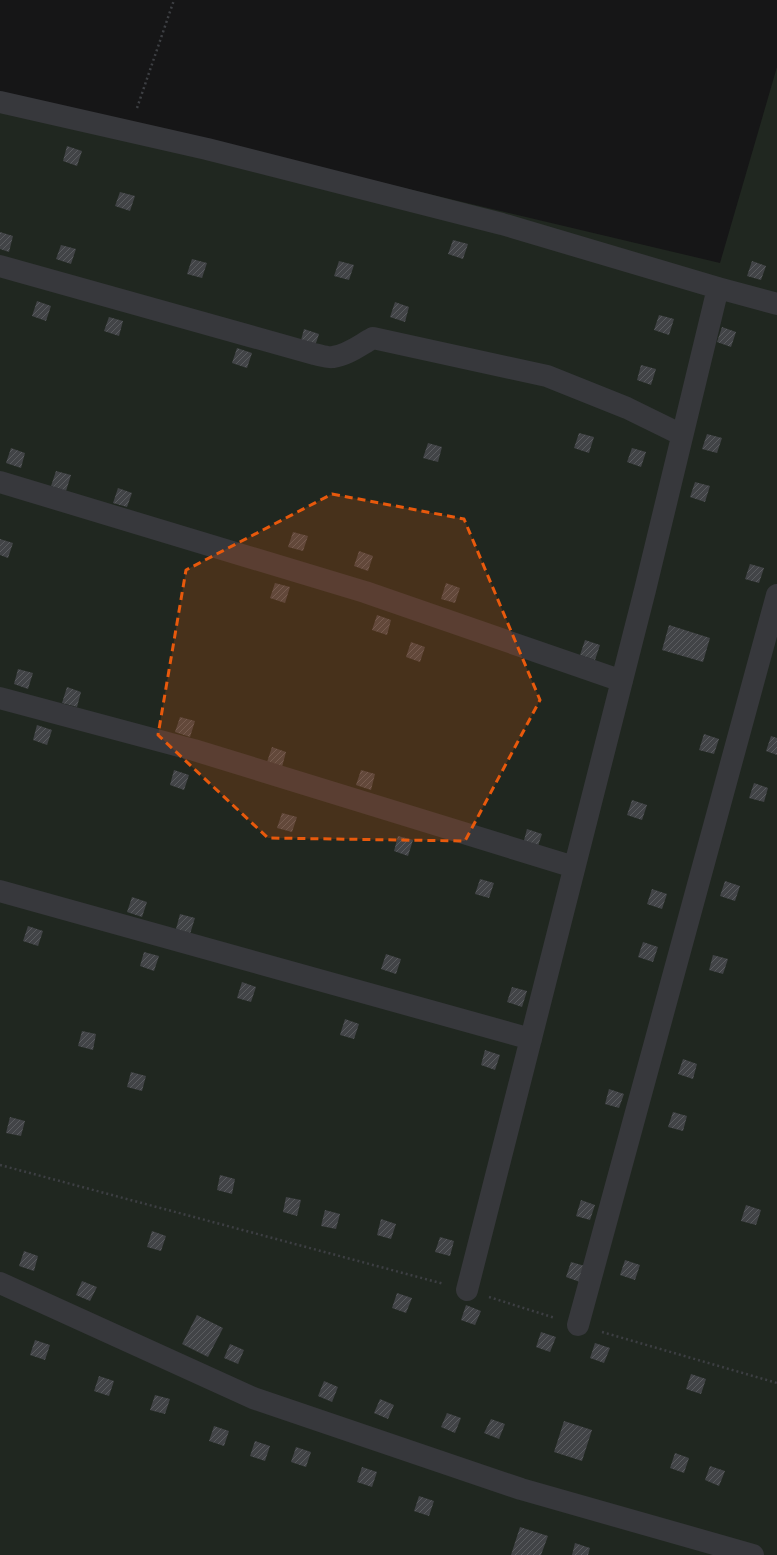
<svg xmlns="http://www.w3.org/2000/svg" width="777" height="1555" font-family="Overpass,sans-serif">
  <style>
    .garden { fill: #202720 }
    .building { fill: url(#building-hatch) }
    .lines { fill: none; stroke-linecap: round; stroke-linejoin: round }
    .path { stroke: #3d3f43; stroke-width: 2.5; stroke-dasharray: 2 3; stroke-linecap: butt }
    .minor { stroke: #37383c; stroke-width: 22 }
    .marked { fill: #e8590c; fill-opacity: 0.2; stroke: #e8590c; stroke-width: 3; stroke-dasharray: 8 5; stroke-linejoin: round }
  </style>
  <defs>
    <pattern id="building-hatch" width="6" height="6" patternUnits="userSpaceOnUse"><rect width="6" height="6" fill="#424447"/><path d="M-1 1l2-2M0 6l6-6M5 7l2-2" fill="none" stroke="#5a5c5f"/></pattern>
  </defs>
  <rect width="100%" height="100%" fill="#161617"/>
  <path class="garden" d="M777,67V1555H0V92L720,263Z"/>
  <path class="building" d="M67,146L82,151L77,166L63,161Z
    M120,192L135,196L130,211L115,206Z
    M0,232L13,236L9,252L0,249Z
    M453,240L468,244L463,259L448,254Z
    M61,245L76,249L71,264L56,259Z
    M192,259L207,263L202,278L187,274Z
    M339,261L354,265L349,280L334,276Z
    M752,261L766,266L761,280L747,276Z
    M37,301L51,306L46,321L32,316Z
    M395,302L409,307L405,322L390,317Z
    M659,315L674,319L669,335L654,330Z
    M109,317L123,321L119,336L104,331Z
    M722,327L736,332L731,347L717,342Z
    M304,329L319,334L314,349L300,344Z
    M237,348L252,353L247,368L232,363Z
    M641,365L656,369L651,385L637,380Z
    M579,433L594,437L589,453L574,448Z
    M707,434L722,438L717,453L702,449Z
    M428,443L442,447L438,462L423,458Z
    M11,448L25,453L21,468L6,463Z
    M632,448L646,452L641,467L627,462Z
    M56,471L71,475L66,491L51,486Z
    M695,482L710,486L705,502L690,497Z
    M118,488L132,493L127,507L113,503Z
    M293,532L308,536L303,551L288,547Z
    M0,539L13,543L8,558L0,555Z
    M359,551L373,556L368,571L354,566Z
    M750,564L764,568L759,583L745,579Z
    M275,583L290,587L285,603L270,598Z
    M446,583L460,588L455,603L441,599Z
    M377,615L391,620L387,635L372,630Z
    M669,625L710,638L703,662L662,650Z
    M585,640L600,645L595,660L580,655Z
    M411,642L425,647L420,662L406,657Z
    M18,669L33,673L28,689L14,684Z
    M67,687L81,692L77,707L62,703Z
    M180,717L195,721L190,737L175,732Z
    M37,725L52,730L47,745L33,740Z
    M704,734L719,739L714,754L699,750Z
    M771,736L777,738V755L766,751Z
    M272,747L286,752L282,767L267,762Z
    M174,770L189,775L184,790L170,785Z
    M361,770L375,774L371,790L356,785Z
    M754,783L768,788L764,802L749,798Z
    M632,800L647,805L642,820L627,815Z
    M282,813L297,817L292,832L277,828Z
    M527,829L542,834L537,849L523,844Z
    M398,836L413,840L408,856L394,851Z
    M480,879L494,883L489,898L475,894Z
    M725,881L740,886L735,901L720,896Z
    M652,889L667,894L662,909L647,904Z
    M132,897L147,902L142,917L127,912Z
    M180,914L195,918L190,934L176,929Z
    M28,926L43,931L38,946L23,941Z
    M643,942L658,947L653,962L638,957Z
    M144,952L159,956L154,971L140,966Z
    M386,954L401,959L396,974L381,969Z
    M713,955L728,959L723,974L709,970Z
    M242,982L256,987L251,1002L237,998Z
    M512,987L527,991L522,1007L507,1002Z
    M345,1019L359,1024L354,1039L340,1035Z
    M82,1031L96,1034L93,1050L78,1046Z
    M485,1050L500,1055L495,1070L481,1065Z
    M683,1059L697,1064L693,1079L678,1074Z
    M131,1072L146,1076L142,1091L127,1087Z
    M609,1089L624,1094L619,1108L605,1104Z
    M673,1112L687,1116L683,1131L668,1127Z
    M10,1117L25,1121L21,1136L6,1133Z
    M220,1175L235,1179L232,1194L217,1190Z
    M286,1197L301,1200L297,1216L283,1212Z
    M581,1200L595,1205L590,1220L576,1216Z
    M746,1205L761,1210L756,1225L741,1221Z
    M325,1210L340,1214L336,1229L321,1226Z
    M381,1219L396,1224L391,1239L377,1235Z
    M152,1231L166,1236L161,1251L147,1247Z
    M440,1237L454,1241L450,1256L435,1252Z
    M24,1251L38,1256L34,1271L19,1266Z
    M625,1260L640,1265L635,1280L620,1275Z
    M571,1262L585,1266L580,1282L566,1277Z
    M82,1281L97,1287L90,1301L76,1295Z
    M397,1293L412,1298L406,1313L392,1308Z
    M466,1305L481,1311L475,1325L461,1320Z
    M197,1315L223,1328L208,1357L182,1344Z
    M541,1332L556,1337L550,1352L536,1347Z
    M35,1340L50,1345L45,1360L30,1355Z
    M595,1343L610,1348L604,1363L590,1358Z
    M230,1344L244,1350L238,1364L224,1358Z
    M691,1374L706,1379L701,1394L686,1389Z
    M99,1376L114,1381L109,1396L94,1391Z
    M324,1381L338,1387L332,1402L318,1396Z
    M155,1395L170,1399L165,1414L150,1410Z
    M380,1399L394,1405L388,1419L374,1413Z
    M447,1413L461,1418L455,1433L441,1427Z
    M491,1419L505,1424L499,1439L484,1433Z
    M564,1421L592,1430L582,1461L554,1452Z
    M214,1426L229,1431L224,1446L209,1441Z
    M255,1441L270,1446L265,1461L250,1456Z
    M296,1447L311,1452L306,1467L291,1462Z
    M675,1453L689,1458L684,1473L670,1468Z
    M710,1466L725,1471L719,1486L705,1480Z
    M362,1467L377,1472L372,1487L357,1482Z
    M419,1496L434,1501L429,1516L414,1511Z
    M520,1527L548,1536L541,1555H511Z
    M575,1543L590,1548L588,1555H572Z"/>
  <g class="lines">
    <path class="path" d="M137,108L174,0
      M0,1165L444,1284
      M489,1297L555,1318
      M602,1332L777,1383"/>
    <path class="minor" d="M0,102L207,149L502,224L718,288L777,304
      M0,266L314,354C320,355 327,358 333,357C348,355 360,345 373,338L547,376L627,408L682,435
      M0,482L365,592L622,681
      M0,698L194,750L574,867
      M0,891L531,1039
      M0,1283L253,1398L521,1489L753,1555
      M467,1290L645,590L718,288
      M578,1325L777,595"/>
  </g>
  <path class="marked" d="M332,494L464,519L540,700L465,841L268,838L158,735L186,570Z"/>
</svg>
